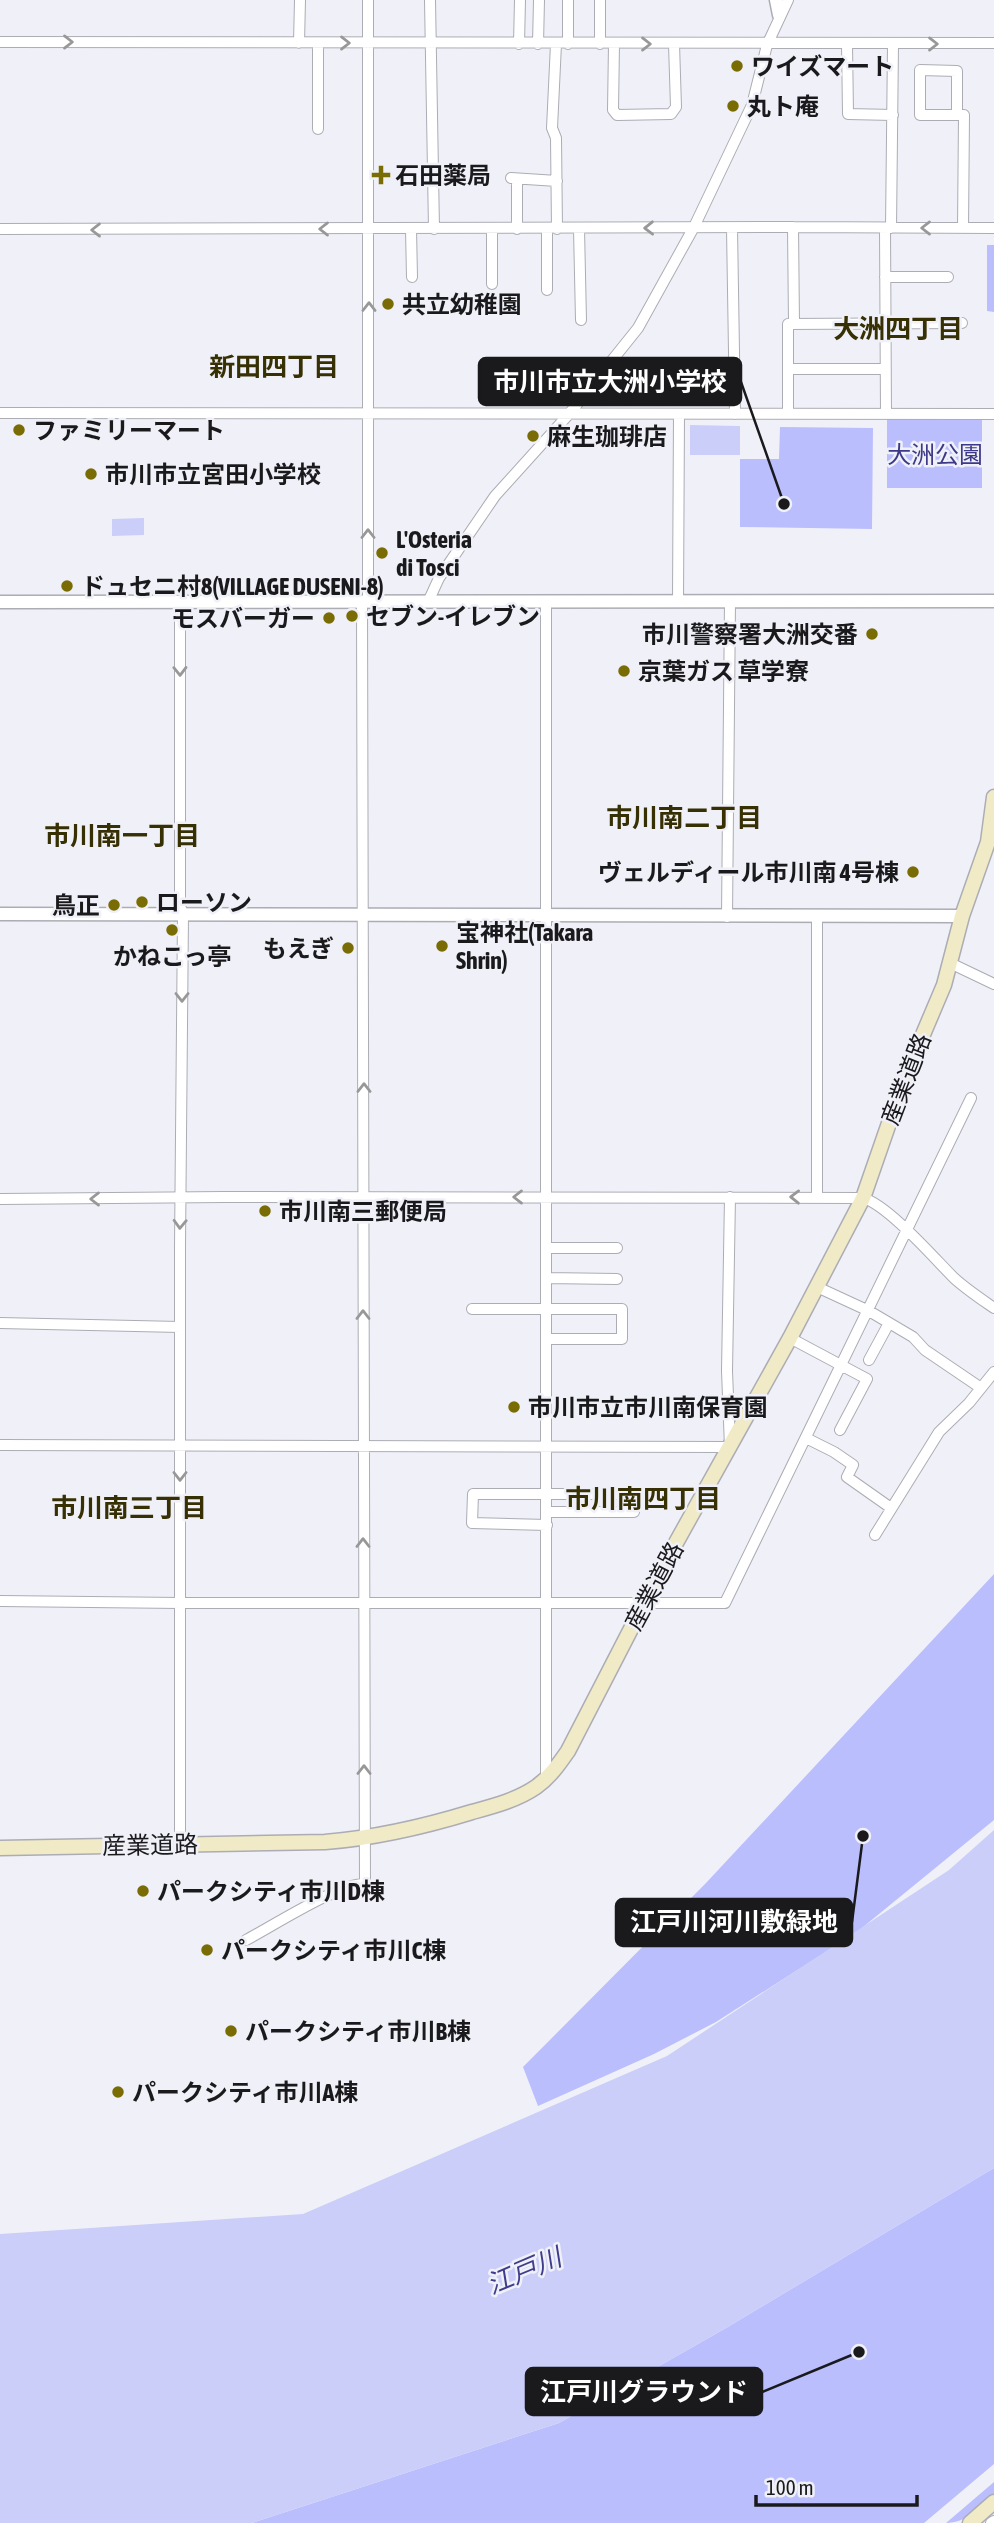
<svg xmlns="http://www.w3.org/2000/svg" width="994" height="2523" font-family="'Asap Condensed','Noto Sans JP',sans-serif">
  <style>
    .green { fill: #babefd }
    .water { fill: #cacef9 }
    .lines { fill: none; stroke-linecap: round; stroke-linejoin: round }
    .minor-casing { stroke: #acadb4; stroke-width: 12 }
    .tertiary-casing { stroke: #acadb4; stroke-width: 15 }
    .secondary-casing { stroke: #acadb4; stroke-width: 17 }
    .minor { stroke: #fff; stroke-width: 10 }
    .tertiary { stroke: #fff; stroke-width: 12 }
    .secondary { stroke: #f0eac6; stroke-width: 14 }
    .oneway { stroke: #989899 }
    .poi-dot { fill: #7a6c05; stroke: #f0f1f8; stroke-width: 2.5 }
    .labels { text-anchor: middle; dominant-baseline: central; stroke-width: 5; stroke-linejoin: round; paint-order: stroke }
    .poi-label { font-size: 24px; font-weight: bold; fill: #1a1a1d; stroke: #f0f1f8; text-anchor: start }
    .park-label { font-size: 24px; fill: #3d3989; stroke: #f0f1f8 }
    .street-label { font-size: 24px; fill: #1a1a1d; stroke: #f0f1f8 }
    .neighbourhood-label { font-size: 26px; font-weight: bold; fill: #373004; stroke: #f0f1f8 }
    .water-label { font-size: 26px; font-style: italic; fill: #3f3c8c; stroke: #f0f1f8 }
    .leader { fill: none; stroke: #1a1a1d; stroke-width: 2.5 }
    .callout-dot { fill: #1a1a1d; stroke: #f0f1f8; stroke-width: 2.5 }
    .callout { fill: #1a1a1d; stroke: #1a1a1d; stroke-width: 2.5 }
    .callout-label { font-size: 26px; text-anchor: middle; font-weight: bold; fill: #fff }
  </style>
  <rect width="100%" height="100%" fill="#f0f1f8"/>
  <path class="green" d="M987,245H994V312L987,311Z
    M887,418L982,419V488H887Z
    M780,427L873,428L872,529L740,527V459H779Z
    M994,1574V1820L857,1932L716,2022L654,2054L538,2106L523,2067L706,1883Z
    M994,2168V2464L924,2523H252L559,2423L726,2328Z
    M994,2482V2494C979,2508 966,2523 946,2523Z"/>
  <path class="water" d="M690,425L740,426V455H690Z
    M144,518V535L112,536V519Z
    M994,1830V2168L726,2328L559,2423L252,2523H0V2234L303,2214L667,2056L949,1870Z"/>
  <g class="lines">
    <defs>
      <path id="minor" d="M430,0L434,229
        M600,0V44
        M0,42L994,43
        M299,43L300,0
        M519,44L520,0
        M538,44L539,0
        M556,44L552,128L556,138L557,229
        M568,44V0
        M614,44L613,110L617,115L671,114L676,107L674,44
        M847,44L848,114L893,115
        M957,115V71L920,70V115H964L963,228
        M318,129V43
        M511,178L557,181
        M517,179V229
        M793,227L794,324
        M732,228L735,414
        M885,228L886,413
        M891,228L893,44
        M0,229L793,227L994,228
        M411,229L412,277
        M492,229V284
        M547,229V290
        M579,229L581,320
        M885,277H948
        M788,369H885
        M0,413L994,414
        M788,413V324L962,323
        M678,601L679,414
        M362,602L365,1893
        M368,602V0
        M428,602L439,578L495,496L569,414L638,328L694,227L752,105L767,45L788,0
        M546,602V1779
        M180,603V906L183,914L180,1247V1845
        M727,917L730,601
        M817,917V1198
        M950,963L994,984
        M0,1199L224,1197L863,1198C888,1205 934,1258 954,1278C966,1289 981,1299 994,1308
        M546,1248H617
        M546,1278L617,1279
        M817,1287L869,1311L913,1337L925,1350L981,1388
        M472,1309H622V1339H546
        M0,1323L180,1327
        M790,1338L867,1379L840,1430
        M869,1360L889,1323
        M806,1438L834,1452L853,1465L847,1477L891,1508
        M0,1445L730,1447L727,1371L730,1197
        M547,1512H634
        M547,1525L472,1523L473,1494H621
        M875,1535L939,1432L969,1403L994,1372
        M0,1601L180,1603H725L971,1098
        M246,1940C271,1927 341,1882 365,1884
        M991,2523L994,2521"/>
      <path id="tertiary" d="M776,0L779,15
        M0,602L994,601
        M0,914L962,916"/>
      <path id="secondary" d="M0,1848L325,1842C376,1838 423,1827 472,1812C494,1806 517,1800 536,1787C550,1777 559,1764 568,1751L667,1559L790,1338L863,1198L905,1077L944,985L962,916L988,842L994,797
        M970,2523L994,2502"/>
    </defs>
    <use href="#minor" class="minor-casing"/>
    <use href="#tertiary" class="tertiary-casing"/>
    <use href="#secondary" class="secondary-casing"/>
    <use href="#minor" class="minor"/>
    <use href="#tertiary" class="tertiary"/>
    <use href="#secondary" class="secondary"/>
  </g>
  <defs><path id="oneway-chevron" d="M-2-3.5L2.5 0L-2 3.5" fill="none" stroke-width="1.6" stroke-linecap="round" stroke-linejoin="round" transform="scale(1.75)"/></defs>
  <g class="oneway">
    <use href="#oneway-chevron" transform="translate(68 42)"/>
    <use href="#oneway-chevron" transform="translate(345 43)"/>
    <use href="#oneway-chevron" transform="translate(646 44)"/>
    <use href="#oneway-chevron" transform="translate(933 44)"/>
    <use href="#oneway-chevron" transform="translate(649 228) rotate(179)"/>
    <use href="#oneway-chevron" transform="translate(926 228) rotate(-180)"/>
    <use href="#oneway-chevron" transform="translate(324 229) rotate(180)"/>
    <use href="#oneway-chevron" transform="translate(96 230) rotate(-180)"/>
    <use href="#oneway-chevron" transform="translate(369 307) rotate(-90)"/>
    <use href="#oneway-chevron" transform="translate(368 534) rotate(-90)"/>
    <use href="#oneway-chevron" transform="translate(180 671) rotate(89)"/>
    <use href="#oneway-chevron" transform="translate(182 997) rotate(90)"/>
    <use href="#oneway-chevron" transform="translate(364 1088) rotate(-90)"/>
    <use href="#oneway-chevron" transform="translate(518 1197) rotate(180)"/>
    <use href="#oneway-chevron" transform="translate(795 1197) rotate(-179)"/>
    <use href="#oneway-chevron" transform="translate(95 1199) rotate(180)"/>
    <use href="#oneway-chevron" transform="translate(180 1224) rotate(92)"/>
    <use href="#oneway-chevron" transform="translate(363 1315) rotate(-90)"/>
    <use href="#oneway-chevron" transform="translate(180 1476) rotate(90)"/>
    <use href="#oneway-chevron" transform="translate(363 1543) rotate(-90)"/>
    <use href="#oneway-chevron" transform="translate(364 1770) rotate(-90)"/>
  </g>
  <g class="poi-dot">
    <circle cx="737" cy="66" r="7"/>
    <circle cx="733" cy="106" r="7"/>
    <path d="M377.5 164.5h7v7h7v7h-7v7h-7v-7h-7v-7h7z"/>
    <circle cx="388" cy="304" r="7"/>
    <circle cx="19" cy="430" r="7"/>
    <circle cx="533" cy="436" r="7"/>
    <circle cx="91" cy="474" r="7"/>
    <circle cx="382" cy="553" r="7"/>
    <circle cx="67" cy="586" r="7"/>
    <circle cx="352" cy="616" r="7"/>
    <circle cx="329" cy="618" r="7"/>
    <circle cx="872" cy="634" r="7"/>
    <circle cx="624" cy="671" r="7"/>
    <circle cx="913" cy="872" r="7"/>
    <circle cx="142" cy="902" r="7"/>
    <circle cx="114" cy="905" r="7"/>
    <circle cx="172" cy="930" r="7"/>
    <circle cx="442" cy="946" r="7"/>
    <circle cx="348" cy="948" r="7"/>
    <circle cx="265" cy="1211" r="7"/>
    <circle cx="514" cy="1407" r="7"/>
    <circle cx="143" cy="1891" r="7"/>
    <circle cx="207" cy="1950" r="7"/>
    <circle cx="231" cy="2031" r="7"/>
    <circle cx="118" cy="2092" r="7"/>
  </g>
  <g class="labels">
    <g class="poi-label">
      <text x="751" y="66">ワイズマート</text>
      <text x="747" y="106">丸ト庵</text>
      <text x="395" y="175">石田薬局</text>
      <text x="402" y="304">共立幼稚園</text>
      <text x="33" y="430">ファミリーマート</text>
      <text x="547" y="436">麻生珈琲店</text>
      <text x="105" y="474">市川市立宮田小学校</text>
      <text x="396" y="539">L'Osteria<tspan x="396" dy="28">di Tosci</tspan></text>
      <text x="81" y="586">ドュセニ村8(VILLAGE DUSENI-8)</text>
      <text x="366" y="616">セブン-イレブン</text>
      <text x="315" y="618" text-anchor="end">モスバーガー</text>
      <text x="858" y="634" text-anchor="end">市川警察署大洲交番</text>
      <text x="638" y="671">京葉ガス 草学寮</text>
      <text x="899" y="872" text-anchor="end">ヴェルディール市川南 4号棟</text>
      <text x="156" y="902">ローソン</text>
      <text x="100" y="905" text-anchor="end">鳥正</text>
      <text x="456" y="932">宝神社(Takara<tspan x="456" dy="28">Shrin)</tspan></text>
      <text x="334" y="948" text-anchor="end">もえぎ</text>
      <text x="172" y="956" text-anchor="middle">かねこっ亭</text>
      <text x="279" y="1211">市川南三郵便局</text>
      <text x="528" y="1407">市川市立市川南保育園</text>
      <text x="157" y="1891">パークシティ市川D棟</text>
      <text x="221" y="1950">パークシティ市川C棟</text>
      <text x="245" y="2031">パークシティ市川B棟</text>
      <text x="132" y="2092">パークシティ市川A棟</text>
    </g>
    <g class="park-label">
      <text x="935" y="454">大洲公園</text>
    </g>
    <g class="street-label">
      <text transform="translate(906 1079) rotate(-69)">産業道路</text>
      <text transform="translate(654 1586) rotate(-62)">産業道路</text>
      <text transform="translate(150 1845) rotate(-1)">産業道路</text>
    </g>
    <g class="neighbourhood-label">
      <text x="898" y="329">大洲四丁目</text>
      <text x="274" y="367">新田四丁目</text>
      <text x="684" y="818">市川南二丁目</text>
      <text x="122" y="836">市川南一丁目</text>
      <text x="643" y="1499">市川南四丁目</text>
      <text x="129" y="1508">市川南三丁目</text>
    </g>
    <g class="water-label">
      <text transform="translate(524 2271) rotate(-23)">江戸川</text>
    </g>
  </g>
  <path class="leader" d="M784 504L741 382M863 1836L852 1922M859 2352L762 2392"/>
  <g class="callout-dot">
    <circle cx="784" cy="504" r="7"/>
    <circle cx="863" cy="1836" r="7"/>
    <circle cx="859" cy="2352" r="7"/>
  </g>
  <g class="callout">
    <rect x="479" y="358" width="262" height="47" rx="7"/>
    <rect x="616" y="1899" width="236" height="47" rx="7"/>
    <rect x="526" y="2368" width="236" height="47" rx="7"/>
  </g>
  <g class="callout-label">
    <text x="610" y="391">市川市立大洲小学校</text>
    <text x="734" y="1931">江戸川河川敷緑地</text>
    <text x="644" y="2401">江戸川グラウンド</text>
  </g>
  <path d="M756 2495v10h161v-10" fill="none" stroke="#1a1a1d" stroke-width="3.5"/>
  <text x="766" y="2495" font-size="21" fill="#1a1a1d" stroke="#f0f1f8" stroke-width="5" paint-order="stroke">100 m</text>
</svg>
